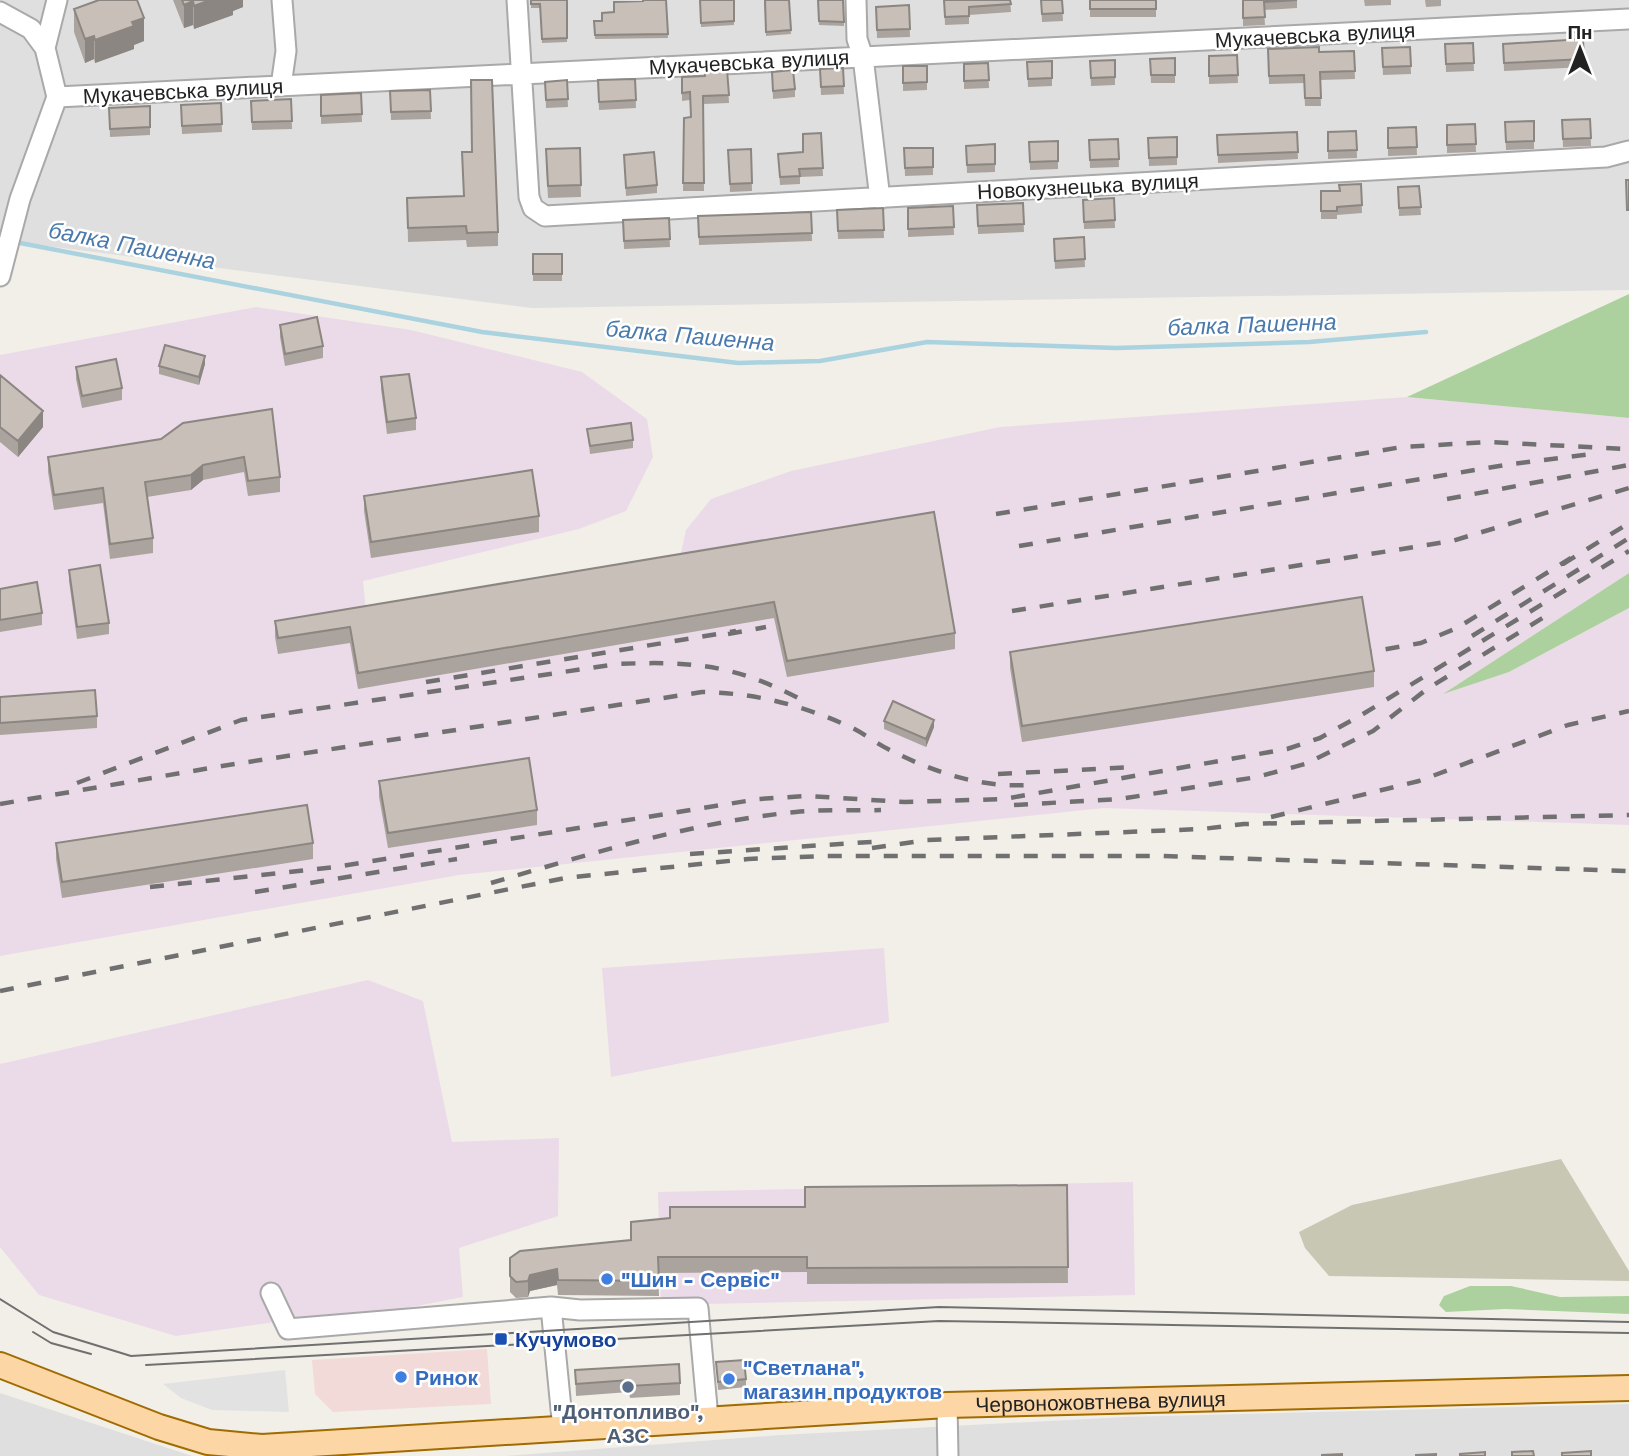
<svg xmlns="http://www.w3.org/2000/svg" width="1629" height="1456" font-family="'Work Sans',sans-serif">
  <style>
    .residential { fill: #e0dfdf }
    .commercial { fill: #f2dad9 }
    .industrial { fill: #ebdbe8 }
    .construction { fill: #c7c7b4 }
    .forest { fill: #add19e }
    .parking { fill: #e2e2e2 }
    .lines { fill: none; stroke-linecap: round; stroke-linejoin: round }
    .stream { stroke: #aad3df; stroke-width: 4.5 }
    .minor-casing { stroke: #a9a9a9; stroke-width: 23 }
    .major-casing { stroke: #a06b00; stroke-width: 28 }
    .minor { stroke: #fff; stroke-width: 19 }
    .major { stroke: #fcd6a4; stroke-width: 24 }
    .tram { stroke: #707070; stroke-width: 2 }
    .rail { stroke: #707070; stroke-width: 4.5; stroke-dasharray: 14 14; stroke-linecap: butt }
    .wall { fill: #aba49e }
    .shaded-wall { fill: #8b8681 }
    .building { fill: #c7bfb8; stroke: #8b8681; stroke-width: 2 }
    .shop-dot { fill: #3f7fe0; stroke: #fff; stroke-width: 2.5 }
    .transit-dot { fill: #1a4fb4; stroke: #fff; stroke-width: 2.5 }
    .service-dot { fill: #5c6f8a; stroke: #fff; stroke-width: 2.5 }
    .labels { text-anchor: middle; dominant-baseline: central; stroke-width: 5; stroke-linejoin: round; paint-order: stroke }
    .street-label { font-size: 21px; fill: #222; stroke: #fff }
    .shop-label { font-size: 21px; font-weight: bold; fill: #366cbe; stroke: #fff; text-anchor: start }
    .transit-label { font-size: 21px; font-weight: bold; fill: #164399; stroke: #fff; text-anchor: start }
    .service-label { font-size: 21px; font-weight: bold; fill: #4e5e75; stroke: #fff }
    .water-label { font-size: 23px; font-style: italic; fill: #4a7aab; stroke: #fff }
  </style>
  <rect width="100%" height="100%" fill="#f2efe9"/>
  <path class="residential" d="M0,0H1629V290L532,308L0,240Z
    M0,1393L192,1456H0Z
    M1629,1404V1456H506L781,1435L1125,1417Z"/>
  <path class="commercial" d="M487,1349L491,1404L333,1412L315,1394L312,1360Z"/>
  <path class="industrial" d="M256,307L411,330L582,372L647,419L653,457L626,511L579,529L363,581L366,612L680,557L686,530L711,499L791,471L1000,427L1407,397L1629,418V573L1446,692L1509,672L1629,608V825L1104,808L459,875L0,956V355Z
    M884,948L889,1022L611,1077L602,968Z
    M368,980L423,1001L452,1142L559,1138L558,1216L459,1248L463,1297L329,1323L326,1315L176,1336L39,1295L0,1247V1064Z
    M1133,1182L1135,1295L661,1305L658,1192Z"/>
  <path class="construction" d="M1561,1159L1629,1271V1281L1329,1276L1305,1248L1299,1232L1352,1205Z"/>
  <path class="forest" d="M1629,294V418L1407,397Z
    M1629,573V608L1509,672L1443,694Z
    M1470,1286H1511L1560,1297L1629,1296V1314L1505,1309L1446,1312L1439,1305L1444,1296Z"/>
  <path class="parking" d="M285,1370L289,1412L212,1410L181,1398L163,1384Z"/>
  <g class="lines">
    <path class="stream" d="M15,242L482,332L738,363L820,361L927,342L1116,348L1309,342L1426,332"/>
    <defs>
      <path id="minor" d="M57,0L45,48L57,97
        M517,0L529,197L533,208L545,216L1606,157L1629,151
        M856,0L857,39L863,57L880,199
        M0,12L31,29L45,48
        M281,86L286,51L282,0
        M0,276L20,199L57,97L1629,19
        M271,1293L288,1329L551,1307L563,1429
        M551,1307L580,1310L698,1308L708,1418
        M947,1405L948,1456"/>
      <g id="major">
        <path id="s1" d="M0,1365L159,1427L208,1442L262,1447L947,1405L1629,1388"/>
      </g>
    </defs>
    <use href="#minor" class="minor-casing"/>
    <use href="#major" class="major-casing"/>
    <use href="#minor" class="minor"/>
    <use href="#major" class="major"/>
    <path class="tram" d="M0,1299L53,1332L131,1356L939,1307L1629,1322
      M33,1332L51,1343L91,1354
      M146,1365L939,1321L1629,1333"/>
    <path class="rail" d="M1447,499L1629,465
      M996,514L1402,447L1488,442L1627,449
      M1019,546L1505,465L1591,454
      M1563,564L1629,523
      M1012,611L1452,541L1629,488
      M728,634L766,627
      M1472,636L1629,538
      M1358,654L1421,643L1457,628L1571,558
      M426,682L736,631
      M998,774L1136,767
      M77,783L241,720L617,664C691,661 733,664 800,699
      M0,804L222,766L702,692C754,693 798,704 846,725C861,731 874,742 888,749C933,772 979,788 1030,785
      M1014,805L1120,799L1257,777L1305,764L1373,731L1427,689L1554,611
      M1271,817L1419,781L1568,725L1629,711
      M872,848L927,840L1202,829L1244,824L1629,815
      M690,854L885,841
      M491,883C590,854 692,822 796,812C824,809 853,811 881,810
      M150,887L335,867L759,799L807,796L905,802L1004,799L1287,749L1320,738L1363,714L1629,551
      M255,892L457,859
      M0,991L565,878L748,859L824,856H1160L1629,871"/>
  </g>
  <path class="wall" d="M173,0H243V7L233,11V15L194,29L193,25L184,28Z
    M531,0H567V42L542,43L540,8H531Z
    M666,0L668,38L595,39L594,21H602Z
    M700,0H734V25L701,27Z
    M764,0H789L791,34L766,36Z
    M818,0H843L844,26L819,25Z
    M944,0H1010L1011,12L969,15V24L945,25Z
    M1041,0H1062L1063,21L1042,22Z
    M1090,0H1156V17H1090Z
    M1243,0H1297V8L1264,10L1265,25L1243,26Z
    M1364,0H1391V5L1365,6Z
    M1425,0H1441V6L1426,7Z
    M909,5L910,37L877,38L876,7Z
    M74,9L144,41L134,45V49L95,63L94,59L85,63L74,32Z
    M1583,39L1584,67L1504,71L1503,44Z
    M1473,43L1474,71L1446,72L1445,44Z
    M1410,47L1411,74L1383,75L1382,48Z
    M1268,49L1319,52L1354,51L1355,79L1320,80L1321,106H1305L1304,83L1269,84Z
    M1237,55L1238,83L1209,84V56Z
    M1175,58V83H1151L1150,59Z
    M1115,60V85L1091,86L1090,61Z
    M1052,61V86L1028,87L1027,62Z
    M988,63L989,88L964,89V64Z
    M903,66H927V90L903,91Z
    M843,68L844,94L821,95L820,69Z
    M727,70L729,103L703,104L704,191H683L684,118L690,117V100L682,101V77L705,76Z
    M772,72L795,89V97L773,99Z
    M635,79L636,108L599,110L598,80Z
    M567,80L568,107L546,108L545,82Z
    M430,90L431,119L391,120L390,91Z
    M361,93L362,122L321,124V95Z
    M291,99L292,129L252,130L251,101Z
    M221,103L222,132L182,134L181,105Z
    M150,106V135L110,137L109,108Z
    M1590,119L1591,146L1563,147L1562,120Z
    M1534,121V149L1506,150L1505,122Z
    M1475,124L1476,152L1447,153V125Z
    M1416,127L1417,155L1388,156V128Z
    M1356,131L1357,158L1328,159V132Z
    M1297,132L1298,159L1218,163L1217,135Z
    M821,133L823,176L800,177V184L780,185L778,154L803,152Z
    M1177,137V165L1149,166L1148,138Z
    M1118,139L1119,167L1090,168L1089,140Z
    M1058,141V169L1030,170L1029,142Z
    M995,144V172L967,173L966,146Z
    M580,148L581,197L548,198L546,161Z
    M904,148H933V175L905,176Z
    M751,149L752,191L730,192L728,150Z
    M462,152L498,232V246L467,247L466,240L408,242L407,198L464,196Z
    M624,155L657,185V193L626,196Z
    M1361,184L1362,213L1337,215V219H1321V191H1340Z
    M1419,186L1421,215L1399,216L1398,187Z
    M1114,198L1115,228L1084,229L1083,200Z
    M1023,203L1024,232L978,234L977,205Z
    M953,206L954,235L908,237V208Z
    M883,208L884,238L838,239L837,210Z
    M811,212L812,241L699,245L698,216Z
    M669,218L670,247L624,249L623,220Z
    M1084,237L1085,267L1055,269L1054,239Z
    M533,254H562V281H533Z
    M280,325L323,346V358L285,366L280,337Z
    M205,364L199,385L159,374V366Z
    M76,367L122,388V400L82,408L76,379Z
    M0,375L43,427L18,457L0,442Z
    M381,377L416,418V430L387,434L381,389Z
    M183,423L280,477V492L248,496L244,472L203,480L191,490L147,497L153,538V553L110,559L103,503L54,510L48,472V457L161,439Z
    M587,429L633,440V448L590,454Z
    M364,496L539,516V532L371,558L364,511Z
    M934,512L955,633V649L787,677L774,618L358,689L350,643L278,654L275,637V621Z
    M69,570L109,623V634L77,639L69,581Z
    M0,589L42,613V625L0,632Z
    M1010,652L1374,671V687L1022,742L1010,668Z
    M0,697L97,716V728L0,735Z
    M884,721L934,727L926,747L884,729Z
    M379,781L537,810V825L388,848L379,797Z
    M56,843H313V859L62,898L56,859Z
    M1067,1185L1068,1283L807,1284V1272L658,1273L659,1296L558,1295L557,1285L530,1291L528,1297L516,1298L510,1292V1258L631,1240V1222Z
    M716,1362L746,1379V1387L718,1390Z
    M575,1370L680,1383V1395L630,1398L629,1392L576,1396Z"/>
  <path class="shaded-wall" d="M210,0H243V7L233,11V15L194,29V6Z
    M193,1V25L184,28V5Z
    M144,18V41L134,45V49L95,63V40L132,22Z
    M94,36V59L85,63V39Z
    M205,356V364L199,385V377Z
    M43,411V427L18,457V441Z
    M203,465V480L191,490V475Z
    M934,720V727L926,747V739Z
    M557,1269V1285L530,1291L528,1297V1281L530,1275Z"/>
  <path class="building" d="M99,0H137L144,18L132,22L134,26L95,40L94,36L85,39L74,9Z
    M182,0H210L194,6L193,1L184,5Z
    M531,0H567V38L542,39L540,4H531Z
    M643,0H666L668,34L595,35L594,21H602V13L614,12V2L643,1Z
    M700,0H734V21L701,23Z
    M765,0H789L791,30L766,32Z
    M818,0H843L844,22L819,21Z
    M944,0H1010L1011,4L969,7V16L945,17Z
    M1041,0H1062L1063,13L1042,14Z
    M1090,0H1156V9H1090Z
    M1243,0H1297L1264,2L1265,17L1243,18Z
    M909,5L910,29L877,30L876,7Z
    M1583,39L1584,59L1504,63L1503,44Z
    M1473,43L1474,63L1446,64L1445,44Z
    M1319,47V52L1354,51L1355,71L1320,72L1321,98H1305L1304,75L1269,76L1268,49Z
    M1410,47L1411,66L1383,67L1382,48Z
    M1237,55L1238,75L1209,76V56Z
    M1175,58V75H1151L1150,59Z
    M1115,60V77L1091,78L1090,61Z
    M1052,61V78L1028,79L1027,62Z
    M988,63L989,80L964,81V64Z
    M903,66H927V82L903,83Z
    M843,68L844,86L821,87L820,69Z
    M705,69L727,70L729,95L703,96L704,183H683L684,118L691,117L690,92L682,93V77L705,76Z
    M793,70L795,89L773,91L772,72Z
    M635,79L636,100L599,102L598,80Z
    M471,80H492L498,232L467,233L466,226L408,228L407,198L464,196L462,152H472Z
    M567,80L568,99L546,100L545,82Z
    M430,90L431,111L391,112L390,91Z
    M361,93L362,114L321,116V95Z
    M291,99L292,121L252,122L251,101Z
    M221,103L222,124L182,126L181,105Z
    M150,106V127L110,129L109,108Z
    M1590,119L1591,138L1563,139L1562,120Z
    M1534,121V141L1506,142L1505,122Z
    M1475,124L1476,144L1447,145V125Z
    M1416,127L1417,147L1388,148V128Z
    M1356,131L1357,150L1328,151V132Z
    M1297,132L1298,152L1218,155L1217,135Z
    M821,133L823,168L799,169L800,176L780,177L778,154L803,152V134Z
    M1177,137V157L1149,158L1148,138Z
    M1118,139L1119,159L1090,160L1089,140Z
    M1058,141V161L1030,162L1029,142Z
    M995,144V164L967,165L966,146Z
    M580,148L581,185L548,186L546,149Z
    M904,148H933V167L905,168Z
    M751,149L752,183L730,184L728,150Z
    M654,152L657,185L626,188L624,155Z
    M1626,180H1629V210H1627Z
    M1361,184L1362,205L1337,207V211H1321V191H1340L1339,185Z
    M1419,186L1421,207L1399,208L1398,187Z
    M1114,198L1115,220L1084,222L1083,200Z
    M1023,203L1024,224L978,226L977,205Z
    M953,206L954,227L908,229V208Z
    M883,208L884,230L838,231L837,210Z
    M811,212L812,233L699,237L698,216Z
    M669,218L670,239L624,241L623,220Z
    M1084,237L1085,259L1055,261L1054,239Z
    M533,254H562V274H533Z
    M317,317L323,346L285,354L280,325Z
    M165,345L205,356L199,377L159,366Z
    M116,359L122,388L82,396L76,367Z
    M409,374L416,418L387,422L381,377Z
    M0,375L43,411L18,441L0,427Z
    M272,409L280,477L248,481L244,457L203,465L191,475L145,482L153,538L110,544L103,488L54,495L48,457L161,439L183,423Z
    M631,423L633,440L590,446L587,429Z
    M532,470L539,516L371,542L364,496Z
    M934,512L955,633L787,661L774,602L358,673L350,627L278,638L275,621Z
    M100,565L109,623L77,627L69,570Z
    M37,582L42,613L0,620V589Z
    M1362,597L1374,671L1022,726L1010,652Z
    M95,690L97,716L0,723V697Z
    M893,701L934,720L926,739L884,721Z
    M529,758L537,810L388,833L379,781Z
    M307,805L313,843L62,882L56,843Z
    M1067,1185L1068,1267L807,1268V1257H658L659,1281L558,1280L557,1269L530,1275L528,1281L516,1282L510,1276V1258L520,1251L631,1240V1222L670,1218V1207H805V1187Z
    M744,1360L746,1379L718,1382L716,1362Z
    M679,1364L680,1383L630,1386L629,1380L576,1384L575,1370Z
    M1533,1451L1534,1456H1512V1452Z
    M1591,1451V1456H1562V1453Z
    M1485,1452V1456H1460V1454Z
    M1342,1454V1456H1322V1455Z
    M1436,1454V1456H1416V1455Z"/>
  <g class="shop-dot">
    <circle cx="607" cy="1279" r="7"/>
    <circle cx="401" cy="1377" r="7"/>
    <circle cx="729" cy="1379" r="7"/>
  </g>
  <rect class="transit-dot" x="494" y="1332" width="14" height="14" rx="3.5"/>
  <circle class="service-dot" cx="628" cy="1387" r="7"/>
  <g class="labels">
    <g class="street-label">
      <text transform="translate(1315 35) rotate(-3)">Мукачевська вулиця</text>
      <text transform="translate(749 62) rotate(-3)">Мукачевська вулиця</text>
      <text transform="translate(183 91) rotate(-3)">Мукачевська вулиця</text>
      <text transform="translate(1088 186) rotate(-3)">Новокузнецька вулиця</text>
      <text stroke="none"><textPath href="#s1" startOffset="1116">Червоножовтнева вулиця</textPath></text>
    </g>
    <g class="shop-label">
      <text x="621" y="1279">"Шин - Сервіс"</text>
      <text x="743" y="1367">"Светлана",<tspan x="743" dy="24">магазин продуктов</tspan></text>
      <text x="415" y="1377">Ринок</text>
    </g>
    <g class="transit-label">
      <text x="515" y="1339">Кучумово</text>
    </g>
    <g class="service-label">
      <text x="628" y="1411">"Донтопливо",<tspan x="628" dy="24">АЗС</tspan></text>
    </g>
    <g class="water-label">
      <text transform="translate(132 246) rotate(11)">балка Пашенна</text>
      <text transform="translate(1252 325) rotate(-2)">балка Пашенна</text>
      <text transform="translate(690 336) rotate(5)">балка Пашенна</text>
    </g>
  </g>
  <g transform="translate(1580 49)" stroke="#ffffff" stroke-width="5" paint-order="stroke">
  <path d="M0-5L12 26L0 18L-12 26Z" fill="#222222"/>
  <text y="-10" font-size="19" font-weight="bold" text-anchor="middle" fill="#222222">Пн</text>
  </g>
</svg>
